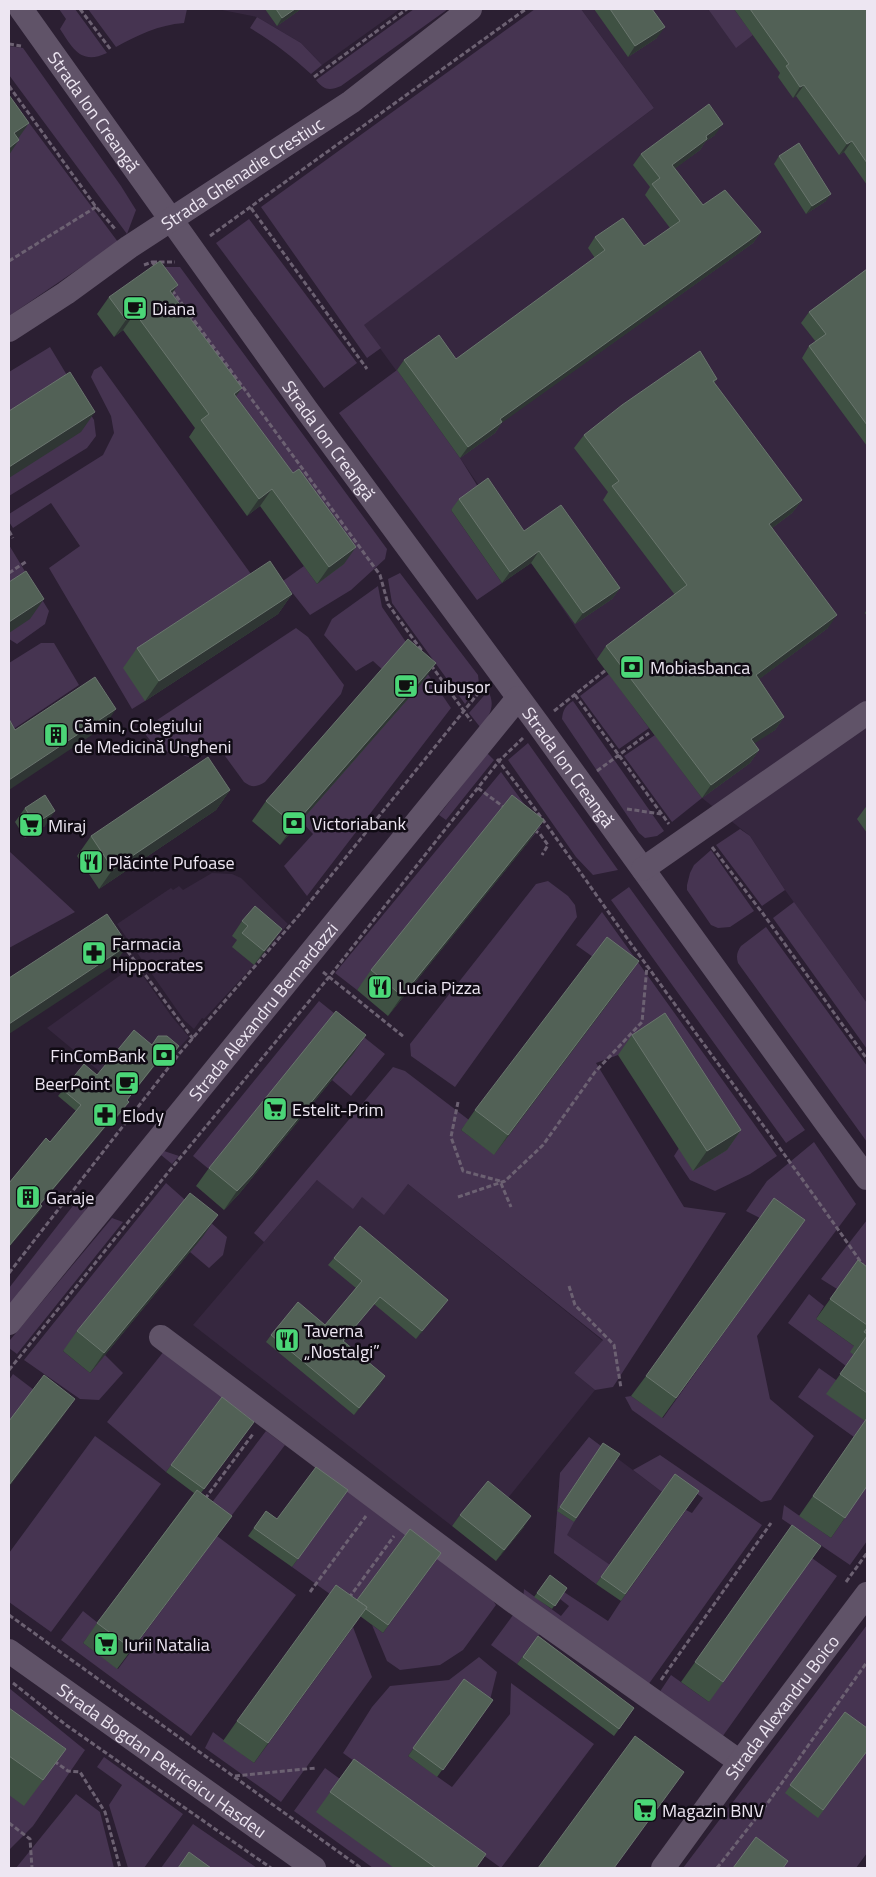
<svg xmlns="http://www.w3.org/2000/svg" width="876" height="1877" font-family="'Titillium Web',sans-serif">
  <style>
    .built { fill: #36273f }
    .green { fill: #463451 }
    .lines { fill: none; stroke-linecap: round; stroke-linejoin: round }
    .path { stroke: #6c6172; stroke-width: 3; stroke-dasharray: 5 2.5; stroke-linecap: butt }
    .minor { stroke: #605368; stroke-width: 24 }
    .wall { fill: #3f5143 }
    .shaded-wall { fill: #2f3634 }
    .building { fill: #526156; stroke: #6a766e }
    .labels { text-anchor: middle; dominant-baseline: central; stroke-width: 5; stroke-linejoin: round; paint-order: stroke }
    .street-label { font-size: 18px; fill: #ede6f2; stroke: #100b14 }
    .poi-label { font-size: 18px; fill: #ede6f2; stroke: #100b14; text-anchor: start }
  </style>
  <rect width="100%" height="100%" fill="#2b1f32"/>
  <path class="built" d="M217,9H400L322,65L301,43L257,17Z
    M581,9H708L736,47L753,35L867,9V1003L785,890L750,836L702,798L597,659L460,458L363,325L654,108Z
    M212,873L232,874L241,878L288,924L254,965L204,1019L202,1018L194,1029L184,1020L117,924L171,888L173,890L179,886L183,890Z
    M131,959L172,1017L189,1037L179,1048L177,1046L147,1051L100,1072L47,1028L129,969L125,963Z
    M317,1180L362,1197L408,1184L603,1341L574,1373L595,1390L500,1508L480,1492L452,1526L193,1325Z
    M589,1437L662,1492L596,1584L554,1553L560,1473Z"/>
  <path class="green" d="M59,9H75L107,53C81,65 73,49 60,29L66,19Z
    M88,9H187L184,23C158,25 138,35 116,47Z
    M414,9H448L341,86C329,91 324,90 316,80Z
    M535,9H581L654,108L364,325L381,348L367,358L261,207Z
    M708,9H734L753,35L736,48Z
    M257,17L301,43L322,65L311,74C292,56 272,41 250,28Z
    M9,46L23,48L121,186L136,210L127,234L9,75Z
    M9,96L118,242L9,316Z
    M249,219L357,363L324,388L216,243Z
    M162,267H180L387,549L385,559L351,590L310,615L283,581L304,566L317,584L344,563L173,328Z
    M50,347L94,420L96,436L87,448L9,496V372Z
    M101,366L256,581L145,701L132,709L49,568L80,546L51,503L13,528L9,522V514L103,455L114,433L111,416L91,377L94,370Z
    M397,370L460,458L480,490L451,510L502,583L477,600L339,413Z
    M9,545L49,611L45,624L17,644L9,639Z
    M400,573L478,675L479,684L465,704L392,603L388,579Z
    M378,586L382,607L451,708L307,896L284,866L313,834L301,821L384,671L373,661L356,671L324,635L332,619Z
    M296,628L308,637L344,685L341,694L265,782C257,787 252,788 244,782L217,745L193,758L157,749L146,735V729L151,724Z
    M41,643H54L79,685L9,732V663Z
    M609,674L649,728L619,749L580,696Z
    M488,691C496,705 490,716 480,727L469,713Z
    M573,701L664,831L657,836L645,838L639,833L562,719C563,710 565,706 573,701Z
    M655,735L702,798L672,822L624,756Z
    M528,743L618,870L593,875L576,857L508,760Z
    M487,753L494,760L446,820L439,815Z
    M501,772L541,827L530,840L498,815L357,990L335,973Z
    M740,829L750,836L785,890L762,906L716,845Z
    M711,850L754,911L730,927L718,928L711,925L687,890V885L690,873L694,865Z
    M9,851L75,912L9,948Z
    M548,881L568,896L575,905L577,917L455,1087L411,1056L410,1044L536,884Z
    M629,887L805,1130L786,1143L611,900Z
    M794,902L867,1003V1049L773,918Z
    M602,912L777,1156L750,1174L715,1191L690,1180L674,1156L679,1148L651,1033L618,1055L596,1063L684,1207L726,1213L613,1387L595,1390L574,1373L603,1340L408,1184L384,1215L362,1197L353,1209L317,1180L264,1242L254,1233L393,1067L405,1071L469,1120L461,1130L494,1154L593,957L576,945Z
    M766,927L867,1066V1142L738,963C736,956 737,952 741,946Z
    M319,1001L385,1054L351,1096L332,1080L353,1053L210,1170L193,1156Z
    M814,1142L856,1204L757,1336L770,1399L814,1436L771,1500L761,1502L632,1410L625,1397L631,1396L663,1418L790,1240L760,1218L746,1211L767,1181Z
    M164,1151L179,1156L172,1164L161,1155Z
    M166,1183L227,1237L223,1255L209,1268L190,1252L204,1235L63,1351L90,1373L105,1355L123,1373L99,1400L80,1399L24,1360Z
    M79,1198L85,1203L86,1212L9,1307V1288Z
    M112,1218L123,1222L17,1354L9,1348L10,1340Z
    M867,1220V1297L837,1289L821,1279Z
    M809,1294L824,1306L816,1319L854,1346V1355L846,1366L788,1323Z
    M165,1350L257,1417L249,1429L216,1405L166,1472L107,1422Z
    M819,1368L836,1380L865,1421L854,1437L798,1397Z
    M13,1374L34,1390L9,1423V1380Z
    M266,1431L285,1445L229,1519L210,1505Z
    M95,1436L161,1484L51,1632L9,1602V1553Z
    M589,1437L601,1446L557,1511L574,1522L567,1535L610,1565L596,1584L554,1553L560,1473Z
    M660,1455L762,1525L648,1685L523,1601L524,1589L561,1616L569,1606L560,1599L564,1592L608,1621L621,1601L686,1510L692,1513L703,1498L693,1491L662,1492L633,1470Z
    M867,1486V1541L850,1565L782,1519L784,1505L831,1538Z
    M348,1490L407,1534L351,1609L292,1567Z
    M217,1536L296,1595L191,1736L61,1640L83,1611L98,1623L83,1643L118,1669Z
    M784,1538L837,1576L720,1740L657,1696L671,1675L709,1702Z
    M438,1557L488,1593L496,1605L463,1650L440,1665L400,1670L387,1661L372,1625L383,1633Z
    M516,1611L542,1631L517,1664L491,1645Z
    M867,1625V1853L856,1868H683Z
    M353,1627L372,1677L281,1802L205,1748L213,1732L254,1763Z
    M479,1657L497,1672L488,1708L458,1687L408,1756L452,1787L510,1714L511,1683L594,1744L501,1868L343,1753L372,1707L390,1686L449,1680Z
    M9,1688L85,1750L33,1826L9,1850Z
    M104,1757L183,1814L144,1868H128L109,1805L122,1785L97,1767Z
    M325,1768L340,1779L394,1868H373L294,1811Z
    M76,1794L100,1812L114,1868H16Z
    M193,1824L257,1868H161Z"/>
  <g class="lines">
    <path class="path" d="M80,9L111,50
      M9,44L21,46
      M314,77L407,9
      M9,86L96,207L116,230
      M251,208L367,369
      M210,236L526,9
      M9,261L96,207
      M152,262H175
      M144,265L152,262L157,268
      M172,290L380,575L388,604L422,651
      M9,531L13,538
      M9,573L27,561
      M431,665L471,721
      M575,695L669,824
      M554,711L606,670
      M497,759C550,826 597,898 648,967C721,1069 796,1168 867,1271
      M597,771L649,733
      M478,788L505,808
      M627,809L661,814
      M534,830L540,834L548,845L542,855
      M712,847L764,915L867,1059
      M123,945L193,1039
      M323,972L404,1037
      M458,1102L451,1137L463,1171L500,1181L511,1207
      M458,1197L505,1181L543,1145L595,1072L642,1022L647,966
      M9,1273L179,1054L300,914L484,686
      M569,1286L575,1305L614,1345L621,1388
      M9,1370L166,1175L329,977L499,761L523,738
      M205,1499L253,1434
      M846,1582L867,1553
      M310,1592L366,1516
      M349,1598L394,1536
      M9,1615L361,1868
      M661,1680L771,1523
      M13,1683L66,1725L271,1868
      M54,1761L68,1771L80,1772L105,1812L120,1868
      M235,1776L316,1768
      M9,1823L30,1839L32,1868
      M717,1868L767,1804L867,1662"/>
    <g class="minor">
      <path id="s1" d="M21,9L306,409L538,724L827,1124L867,1178"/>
      <path id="s2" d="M9,330L66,293L129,247L351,102L470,9"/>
      <path d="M643,869L867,713"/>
      <path id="s3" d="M9,1323L518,698"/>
      <path d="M161,1337L510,1599L740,1762"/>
      <path id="s4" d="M9,1651L314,1868"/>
      <path id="s5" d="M663,1868L740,1762L867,1594"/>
    </g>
  </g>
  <path class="wall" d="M265,9H301L277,26Z
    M594,9H652L657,38L628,57Z
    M734,9H867V185L844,152L839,155L796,96L793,98L778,77L780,73Z
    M715,135L705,142L700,150L675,168L703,205L761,232L753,243L502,422L495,433L460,458L397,370L404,360L456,359L595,258L588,248L595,237L644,246L670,228L645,195L650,187L633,165L641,154Z
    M779,156L826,201L806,214L774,164Z
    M867,269V446L802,358L809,346L816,342L801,323L809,312Z
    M172,294L236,397L344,564L317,584L260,506L247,516L189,437L195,428L123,330L114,337L97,314L109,297Z
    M717,379L714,383L802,500L792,513L772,528L828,628L759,679L784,717L775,730L754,743L759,750L750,763L702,798L597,659L606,646L675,595L603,500L608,492L574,448L584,435Z
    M459,499L620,588L612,599L575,624L531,563L502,583L451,510Z
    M292,594L278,614L145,701L123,668L137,648Z
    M867,609V616L865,613Z
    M422,683L280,845L252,821L266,801Z
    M230,790L216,810L99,889L77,856L91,836Z
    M867,806V833L857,819L865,808Z
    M25,808L45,826L25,838L15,822Z
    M530,840L388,1016L357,990L371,970Z
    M242,921L272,943L254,965L232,947L237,940L232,936Z
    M625,981L494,1155L461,1130L475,1110Z
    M632,1035L741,1130L727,1150L693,1171L618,1055Z
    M152,1045L174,1052L163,1066L158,1062L127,1100L125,1108L110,1126L108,1124L40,1205L42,1206L38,1213L9,1247V1183L50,1142L76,1111L58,1096L63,1090L97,1075Z
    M353,1054L239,1194L224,1210L196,1186L209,1168Z
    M805,1220L662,1418L631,1396L646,1376Z
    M204,1235L90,1373L63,1351L77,1331Z
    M334,1258L443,1307L416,1339L374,1304L344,1341L385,1376L380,1384L354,1415L266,1342L271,1335L325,1325L356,1288L328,1265Z
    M858,1260L867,1267V1486L831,1538L799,1516L865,1421L826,1394L854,1355L850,1352L854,1346L816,1319Z
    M254,1422L201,1493L217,1536L117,1669L83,1643L97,1623L194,1493L166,1472L171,1465Z
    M603,1443L620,1454L574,1522L557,1511Z
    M675,1474L699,1491L621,1601L596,1584Z
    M348,1490L292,1567L248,1536L266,1511L277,1519Z
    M460,1515L524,1527L496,1561L452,1526Z
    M792,1525L821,1546L709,1702L681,1682Z
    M441,1553L383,1633L360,1616L254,1763L223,1741L237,1721L357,1600Z
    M550,1575L567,1588L552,1609L534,1597Z
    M538,1636L634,1708L614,1736L517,1664Z
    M464,1679L493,1700L437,1777L408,1756Z
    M9,1708L47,1775L24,1806L9,1795Z
    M845,1712L867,1751L818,1818L785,1793Z
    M354,1759L476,1868H394L316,1812Z"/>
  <path class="shaded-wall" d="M295,9H301L277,26L282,18Z
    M665,27L657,38L628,57L635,46Z
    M804,85L796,96L793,98L800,87Z
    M29,123L15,143L19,140L9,155V141L14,133Z
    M723,124L715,135L705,142L700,150L665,176L672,165L706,136Z
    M852,141L844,152L839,155L847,144Z
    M831,194L826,201L806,214L812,206Z
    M761,232L753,243L492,430L500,419Z
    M178,285L166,302L170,291Z
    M135,313L123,330L114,337L126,320Z
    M242,388L230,405L234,394Z
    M95,412L81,432L9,478V467Z
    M502,422L495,433L460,458L468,447Z
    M272,489L260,506L247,516L259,499Z
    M802,500L792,513L760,537L769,524Z
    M356,547L344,564L317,584L329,567Z
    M539,551L531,563L502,583L510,572Z
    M620,588L612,599L575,624L583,613Z
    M292,594L278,614L145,701L159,681Z
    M44,599L30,619L9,633V622Z
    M837,615L828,628L747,688L756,675Z
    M436,663L422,683L280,845L294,825Z
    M116,709L104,727L9,790V780Z
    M784,717L775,730L742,752L751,739Z
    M759,750L750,763L702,798L711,785Z
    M230,790L216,810L99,889L113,869Z
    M55,811L45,826L25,838L35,824Z
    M544,820L530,840L388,1016L402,996Z
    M282,929L272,943L254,965L264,951Z
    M128,945L114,965L9,1034V1024Z
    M639,961L625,981L494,1155L508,1135Z
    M366,1035L353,1054L239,1194L224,1210L237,1191Z
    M112,1118L108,1124L35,1211L40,1204Z
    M741,1130L727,1150L693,1171L707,1151Z
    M42,1206L38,1213L9,1247V1246Z
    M218,1215L204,1235L90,1373L104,1353Z
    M448,1300L443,1307L416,1339L422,1331Z
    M385,1376L380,1384L354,1415L359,1408Z
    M75,1399L61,1419L9,1487V1485Z
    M531,1516L524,1527L496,1561L504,1550Z
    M367,1607L353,1627L254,1763L268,1743Z"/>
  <path class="building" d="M276,9H295L282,18Z
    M610,9H652L665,27L635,46Z
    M750,9H867V163L852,141L847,144L804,85L800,87L786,66L789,64Z
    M9,95L29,123L14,133L19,140L9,148Z
    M709,104L723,124L706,136L707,139L672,165L703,205L725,190L761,232L500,419L502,422L468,447L404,360L439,335L456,359L605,250L595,237L623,218L644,246L680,221L652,184L660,178L641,154Z
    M799,143L831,194L812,206L779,156Z
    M160,261L178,285L170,291L242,388L234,394L293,473L299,469L356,547L329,567L272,489L259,499L201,420L209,414L135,313L126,320L109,297Z
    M867,269V425L809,346L826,334L809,312Z
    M700,351L717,379L713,381L802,500L769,524L837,615L756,675L784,717L751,739L759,750L711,785L606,646L687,585L612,486L619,481L584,435L622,405Z
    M70,372L95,412L9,467V411Z
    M488,478L524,531L561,505L620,588L583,613L539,551L510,572L459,499Z
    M270,561L292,594L159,681L137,648Z
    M26,571L44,599L9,622V582Z
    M408,639L436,663L294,825L266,801Z
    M95,677L116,709L9,780V719L15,730Z
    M208,757L230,790L113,869L91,836Z
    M45,795L55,811L35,824L25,808Z
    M512,795L544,820L402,996L371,970Z
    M255,906L282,929L264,951L242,933L248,926L242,921Z
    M107,914L128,945L9,1024V978Z
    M607,937L639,961L508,1135L475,1110Z
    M336,1011L366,1035L252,1175L237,1191L209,1168Z
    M665,1013L741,1130L707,1151L632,1035Z
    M134,1030L152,1045L158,1036H167L179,1046L168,1060L162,1055L127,1100L129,1102L114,1119L112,1118L40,1204L42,1206L9,1246V1183L46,1138L50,1142L81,1105L63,1090L84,1064L97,1075Z
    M190,1193L218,1215L104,1353L77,1331Z
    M774,1198L805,1220L676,1398L646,1376Z
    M360,1226L448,1300L422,1331L380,1297L343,1341L385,1376L359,1408L271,1335L298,1302L325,1325L362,1281L334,1258Z
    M858,1260L867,1267V1325L830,1299Z
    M867,1328V1334L864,1332Z
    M867,1336V1393L840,1374Z
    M44,1375L75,1399L9,1485V1421Z
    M222,1397L254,1422L204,1489L171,1465Z
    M867,1418V1486L845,1518L813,1496Z
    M603,1443L620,1454L576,1518L560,1507Z
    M316,1467L348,1490L298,1559L254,1528L266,1511L277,1519Z
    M675,1474L699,1491L625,1594L601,1577Z
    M488,1481L531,1516L504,1550L460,1515Z
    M197,1490L232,1516L132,1649L97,1623Z
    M792,1525L821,1546L723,1682L695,1662Z
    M410,1529L441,1553L388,1625L366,1609L367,1607L357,1600Z
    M550,1575L567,1588L555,1606L537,1593Z
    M336,1585L367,1607L268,1743L237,1721Z
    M538,1636L634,1708L619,1729L523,1657Z
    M464,1679L493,1700L443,1770L413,1748Z
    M9,1708L66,1749L43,1780L9,1756Z
    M845,1712L867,1728V1751L823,1810L790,1785Z
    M635,1736L684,1772L614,1868H538Z
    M354,1759L486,1854L476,1868H436L330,1792Z
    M756,1837L788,1861L783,1868H733Z
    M189,1852L211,1868H178Z"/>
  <defs>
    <symbol id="cafe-square" viewBox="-11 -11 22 22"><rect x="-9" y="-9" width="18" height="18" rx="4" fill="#4bd677" stroke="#100b14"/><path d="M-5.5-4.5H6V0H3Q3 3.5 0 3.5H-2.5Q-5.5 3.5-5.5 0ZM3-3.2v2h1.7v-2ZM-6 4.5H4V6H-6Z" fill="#111"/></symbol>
    <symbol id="bank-square" viewBox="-11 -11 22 22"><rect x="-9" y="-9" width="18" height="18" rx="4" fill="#4bd677" stroke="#100b14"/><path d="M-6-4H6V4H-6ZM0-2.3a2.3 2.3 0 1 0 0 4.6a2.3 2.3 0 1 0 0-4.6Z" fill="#111"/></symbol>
    <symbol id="building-square" viewBox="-11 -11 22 22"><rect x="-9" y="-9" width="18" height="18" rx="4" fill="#4bd677" stroke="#100b14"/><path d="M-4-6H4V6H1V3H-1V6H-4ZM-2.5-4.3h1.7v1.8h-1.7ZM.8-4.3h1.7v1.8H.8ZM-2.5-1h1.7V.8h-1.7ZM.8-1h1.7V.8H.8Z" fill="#111"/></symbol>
    <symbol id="supermarket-square" viewBox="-11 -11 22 22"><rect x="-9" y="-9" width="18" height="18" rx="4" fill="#4bd677" stroke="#100b14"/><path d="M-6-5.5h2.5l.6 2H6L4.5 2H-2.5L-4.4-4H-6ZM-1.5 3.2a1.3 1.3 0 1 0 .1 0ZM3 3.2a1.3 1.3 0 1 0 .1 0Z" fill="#111"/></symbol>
    <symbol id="restaurant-square" viewBox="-11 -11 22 22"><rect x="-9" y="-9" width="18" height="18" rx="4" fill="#4bd677" stroke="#100b14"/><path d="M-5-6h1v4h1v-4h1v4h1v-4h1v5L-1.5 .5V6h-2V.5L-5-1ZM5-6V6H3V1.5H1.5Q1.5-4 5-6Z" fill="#111"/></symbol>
    <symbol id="pharmacy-square" viewBox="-11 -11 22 22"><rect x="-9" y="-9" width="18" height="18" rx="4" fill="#4bd677" stroke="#100b14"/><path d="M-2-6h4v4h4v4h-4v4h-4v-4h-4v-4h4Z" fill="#111"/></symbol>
  </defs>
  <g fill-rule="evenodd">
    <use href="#cafe-square" x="121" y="294" width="28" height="28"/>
    <use href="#bank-square" x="618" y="653" width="28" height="28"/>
    <use href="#cafe-square" x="392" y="672" width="28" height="28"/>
    <use href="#building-square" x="42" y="721" width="28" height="28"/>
    <use href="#bank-square" x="280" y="809" width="28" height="28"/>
    <use href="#supermarket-square" x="17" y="811" width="28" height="28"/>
    <use href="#restaurant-square" x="77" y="848" width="28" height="28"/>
    <use href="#pharmacy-square" x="80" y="939" width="28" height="28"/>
    <use href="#restaurant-square" x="366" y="973" width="28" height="28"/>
    <use href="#bank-square" x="150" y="1041" width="28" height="28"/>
    <use href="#cafe-square" x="113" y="1069" width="28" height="28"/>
    <use href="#supermarket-square" x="261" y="1095" width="28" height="28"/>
    <use href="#pharmacy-square" x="91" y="1101" width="28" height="28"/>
    <use href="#building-square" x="14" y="1183" width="28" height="28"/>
    <use href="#restaurant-square" x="273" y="1326" width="28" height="28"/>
    <use href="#supermarket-square" x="92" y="1630" width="28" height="28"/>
    <use href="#supermarket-square" x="631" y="1796" width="28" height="28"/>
  </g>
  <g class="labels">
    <g class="street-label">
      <text stroke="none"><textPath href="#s1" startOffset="126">Strada Ion Creangă</textPath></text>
      <text stroke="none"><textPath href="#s2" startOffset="281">Strada Ghenadie Crestiuc</textPath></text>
      <text stroke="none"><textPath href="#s1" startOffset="530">Strada Ion Creangă</textPath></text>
      <text stroke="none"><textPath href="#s1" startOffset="935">Strada Ion Creangă</textPath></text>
      <text stroke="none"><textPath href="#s3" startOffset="402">Strada Alexandru Bernardazzi</textPath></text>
      <text stroke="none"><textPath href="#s5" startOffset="200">Strada Alexandru Boico</textPath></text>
      <text stroke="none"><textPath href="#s4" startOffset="188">Strada Bogdan Petriceicu Hasdeu</textPath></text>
    </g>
    <g class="poi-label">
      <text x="152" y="308">Diana</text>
      <text x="650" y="667">Mobiasbanca</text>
      <text x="424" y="686">Cuibușor</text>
      <text x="74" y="725">Cămin, Colegiului<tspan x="74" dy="21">de Medicină Ungheni</tspan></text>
      <text x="312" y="823">Victoriabank</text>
      <text x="48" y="825">Miraj</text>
      <text x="108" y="862">Plăcinte Pufoase</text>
      <text x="112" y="943">Farmacia<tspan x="112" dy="21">Hippocrates</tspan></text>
      <text x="398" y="987">Lucia Pizza</text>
      <text x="146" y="1055" text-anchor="end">FinComBank</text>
      <text x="110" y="1083" text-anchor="end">BeerPoint</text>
      <text x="292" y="1109">Estelit-Prim</text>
      <text x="122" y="1115">Elody</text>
      <text x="46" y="1197">Garaje</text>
      <text x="304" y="1330">Taverna<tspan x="304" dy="21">„Nostalgi”</tspan></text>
      <text x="124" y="1644">Iurii Natalia</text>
      <text x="662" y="1810">Magazin BNV</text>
    </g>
  </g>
  <rect width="876" height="1877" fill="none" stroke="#ede6f2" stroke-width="20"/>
</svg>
